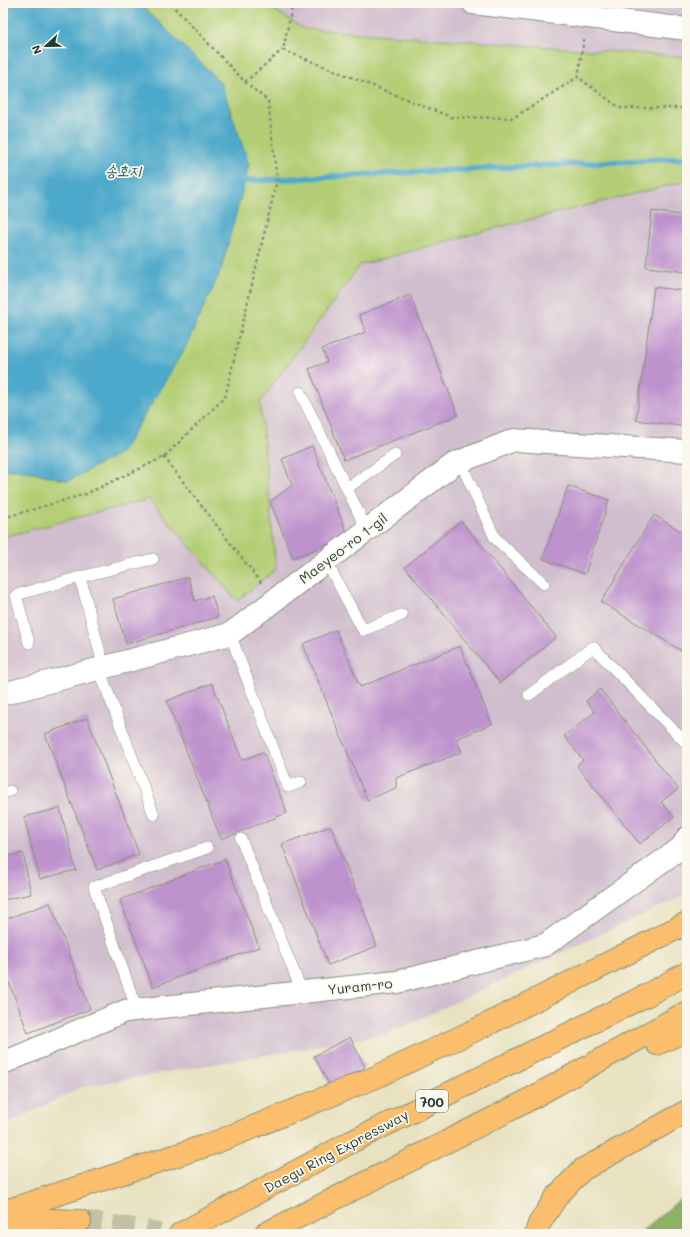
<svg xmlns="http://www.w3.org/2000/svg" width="690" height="1237" font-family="Mali,'Poor Story',sans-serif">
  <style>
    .industrial { fill: #d0bdce }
    .green { fill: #b3ce74; stroke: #698654 }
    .forest { fill: #8eb166; stroke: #56774d }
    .water { fill: #4da9cb; stroke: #367380 }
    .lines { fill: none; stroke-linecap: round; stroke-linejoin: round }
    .stream { stroke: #4da9cb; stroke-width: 6 }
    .building { fill: #be92cd }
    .highway-tunnel { stroke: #c0c1a5; stroke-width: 22; stroke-dasharray: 22 11; stroke-linecap: butt }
    .lane-casing { stroke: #84907a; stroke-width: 12 }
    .street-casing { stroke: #84907a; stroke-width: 24 }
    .highway-casing { stroke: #84907a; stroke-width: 24 }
    .path { stroke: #84907a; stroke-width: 2.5; stroke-dasharray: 3 3; stroke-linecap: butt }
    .lane { stroke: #fff; stroke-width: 11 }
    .street { stroke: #fff; stroke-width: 22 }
    .highway { stroke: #fabe6d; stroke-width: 22 }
    .labels { text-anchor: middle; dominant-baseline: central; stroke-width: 3.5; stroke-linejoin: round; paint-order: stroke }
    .shield { fill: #fbf7ec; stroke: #61756b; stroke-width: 1 }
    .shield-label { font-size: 13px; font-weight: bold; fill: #1f3d34 }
    .street-label { font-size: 14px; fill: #1f3d34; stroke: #fbf7ec }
    .water-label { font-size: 15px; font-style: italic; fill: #2d5d61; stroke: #fbf7ec }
  </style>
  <rect width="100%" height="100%" fill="#fbf7ec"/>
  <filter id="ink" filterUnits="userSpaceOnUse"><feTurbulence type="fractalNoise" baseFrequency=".025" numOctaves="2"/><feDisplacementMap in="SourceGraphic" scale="8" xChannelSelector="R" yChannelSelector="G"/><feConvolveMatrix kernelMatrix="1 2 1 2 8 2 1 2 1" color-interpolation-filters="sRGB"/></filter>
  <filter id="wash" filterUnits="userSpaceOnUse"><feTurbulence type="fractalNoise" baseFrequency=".012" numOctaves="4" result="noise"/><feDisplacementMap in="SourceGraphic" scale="16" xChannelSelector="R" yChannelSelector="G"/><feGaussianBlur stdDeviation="0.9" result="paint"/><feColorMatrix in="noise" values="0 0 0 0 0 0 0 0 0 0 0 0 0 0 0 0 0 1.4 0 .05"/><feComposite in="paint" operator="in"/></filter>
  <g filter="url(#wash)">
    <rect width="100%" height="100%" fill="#e8e2c1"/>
    <path class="industrial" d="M3,3H687V894L387,1034L82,1087L3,1126Z"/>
    <path class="green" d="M3,3H264L304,29L687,57V181L492,229L360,265L260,402L276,569L237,601L149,499L3,537Z"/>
    <path class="forest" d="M687,1194V1234H643L642,1231Z"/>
    <path class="water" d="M3,3H139L221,83L249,165L221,270L185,348L122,452L68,481L33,472L3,469Z"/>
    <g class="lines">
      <path class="stream" d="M245,181L687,158"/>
    </g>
    <g id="blocks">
      <path class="building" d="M652,211L687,216V272L646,267Z
        M654,287L687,291V427L636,420Z
        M410,295L458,415L344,460L309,369L327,362L322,349L366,332L359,315Z
        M312,446L348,536L293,558L270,502L292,485L282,459Z
        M568,486L609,500L585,574L543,559Z
        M654,515L687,535V654L601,602Z
        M461,521L556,637L500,683L405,567Z
        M188,577L195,601L212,596L218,617L126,644L113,599Z
        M336,630L360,687L460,646L492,724L456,739L462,752L396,778V788L367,800L303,644Z
        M212,683L242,760L263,752L287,813L221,839L167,701Z
        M600,689L678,789L661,802L674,817L640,844L577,766L583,760L564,736L595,712L586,701Z
        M87,718L139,854L97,870L45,734Z
        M60,808L76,870L40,879L24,817Z
        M331,826L377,946L328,965L282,844Z
        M23,853L31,894L3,900V857Z
        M225,859L259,947L153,987L120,900Z
        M50,903L90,1009L28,1033L3,966V920Z
        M350,1037L365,1067L330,1086L314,1056Z"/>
    </g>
  </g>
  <g filter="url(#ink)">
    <use href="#blocks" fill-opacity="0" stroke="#84907a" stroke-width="1"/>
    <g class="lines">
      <path class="highway-tunnel" d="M80,1221L141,1230L159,1234"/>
      <defs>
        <path id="lane" d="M300,392L367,530
          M460,461L495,538L544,584
          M347,488L395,455
          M326,561L363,630L402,615
          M80,577L104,668
          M230,634L288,787L301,782
          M29,643L16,595L80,577L153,559
          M99,669L154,815
          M529,695L593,647L687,744
          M3,793L10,791
          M241,839L302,992
          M137,1010L94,887L207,848"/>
        <path id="street" d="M473,3L687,29
          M3,694L230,634L454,464L514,440L687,451
          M3,1063L125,1011L397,982L545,945L682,847L687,838"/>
        <path id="highway" d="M657,1044L687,1030
          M3,1212L214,1143L376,1077L490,1023L687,923
          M3,1226L49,1220L80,1221
          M180,1234L351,1142L647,995L687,973
          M265,1234L521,1104L687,1012
          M536,1234L539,1224L557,1196L582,1170L687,1111"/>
      </defs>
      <use href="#lane" class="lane-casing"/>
      <use href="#street" class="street-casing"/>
      <use href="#highway" class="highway-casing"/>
      <path class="path" d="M293,3L283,50L451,117L513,118L578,77
        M584,39L578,77L620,108H687
        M245,82L282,50
        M164,457L262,584
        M3,518L86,494L164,457L225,397L277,180L268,101L245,82L170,3"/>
      <use href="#lane" class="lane"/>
      <use href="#street" class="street"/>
      <use href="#highway" class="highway"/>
    </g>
  </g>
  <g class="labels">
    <rect class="shield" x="416" y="1090" width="32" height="22" rx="3"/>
    <g class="shield-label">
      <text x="432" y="1101">700</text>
    </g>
    <g class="street-label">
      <text transform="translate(343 548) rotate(-37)">Maeyeo-ro 1-gil</text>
      <text transform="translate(360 986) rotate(-6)">Yuram-ro</text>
      <text transform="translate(336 1151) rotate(-28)">Daegu Ring Expressway</text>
    </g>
    <g class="water-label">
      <text x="123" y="170">송호지</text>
    </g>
  </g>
  <rect width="690" height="1237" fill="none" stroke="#fbf7ec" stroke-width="16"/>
  <g transform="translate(46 46) rotate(248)" stroke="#fbf7ec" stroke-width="3" paint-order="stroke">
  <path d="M0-3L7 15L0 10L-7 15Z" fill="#1f3d34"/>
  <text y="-6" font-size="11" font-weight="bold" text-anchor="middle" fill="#1f3d34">N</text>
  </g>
</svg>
